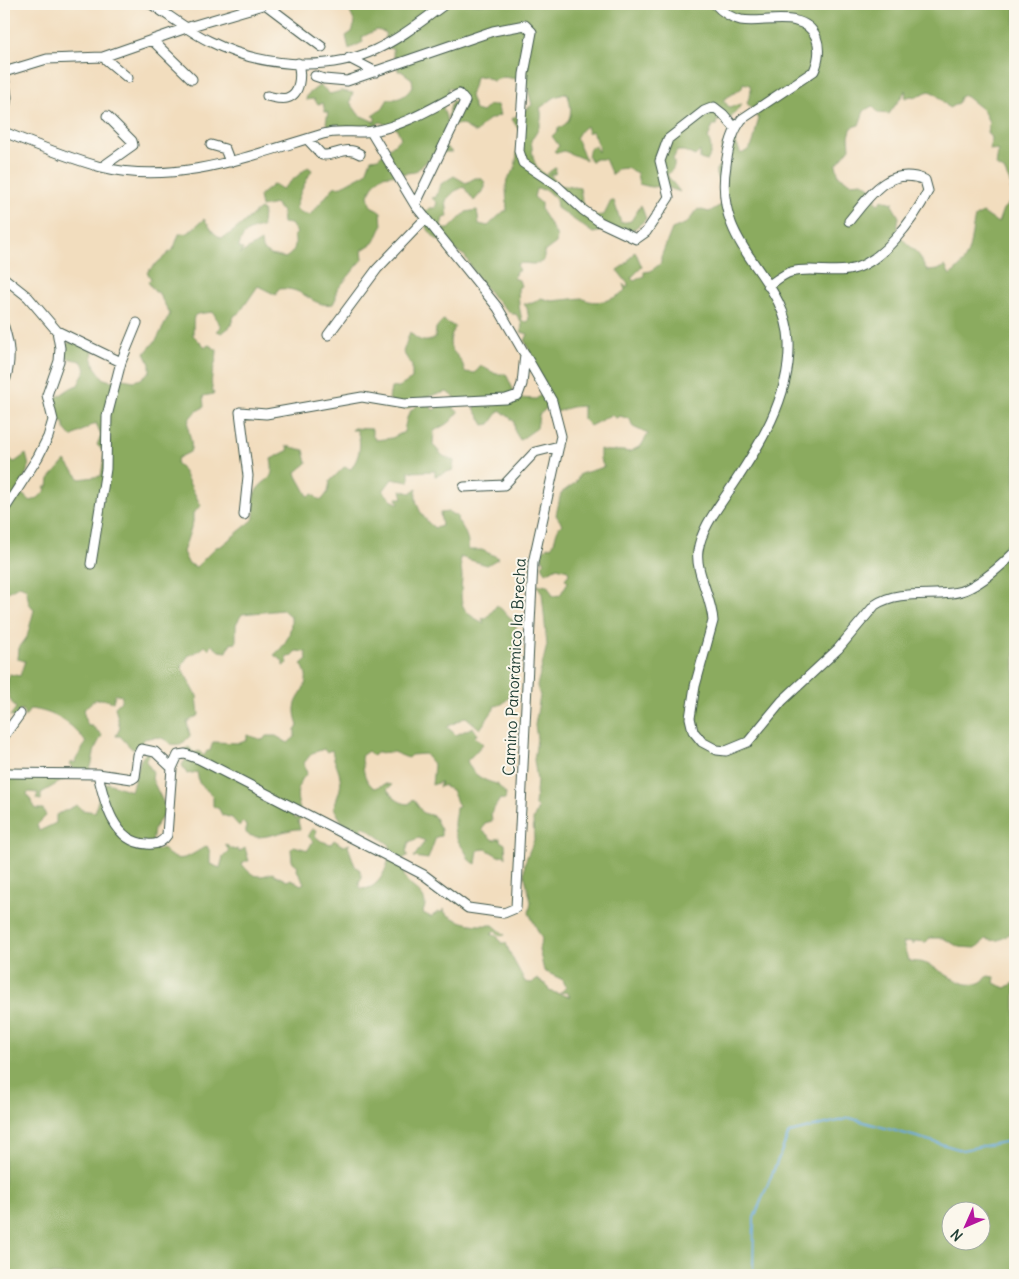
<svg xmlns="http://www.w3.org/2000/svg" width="1019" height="1279" font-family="Delius,sans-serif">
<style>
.forest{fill:#8bab5f;stroke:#55744a;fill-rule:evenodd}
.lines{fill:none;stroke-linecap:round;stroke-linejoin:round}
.stream{stroke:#6aaadd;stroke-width:2}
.minor-casing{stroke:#3f5549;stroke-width:11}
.minor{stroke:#fff;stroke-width:9}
.labels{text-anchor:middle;stroke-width:4;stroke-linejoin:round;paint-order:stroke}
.street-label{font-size:16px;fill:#1f3d34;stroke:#fbf7ec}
</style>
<rect width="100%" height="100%" fill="#fbf7ec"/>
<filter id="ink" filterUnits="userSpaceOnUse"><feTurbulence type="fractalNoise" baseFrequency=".02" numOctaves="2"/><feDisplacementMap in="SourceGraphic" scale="10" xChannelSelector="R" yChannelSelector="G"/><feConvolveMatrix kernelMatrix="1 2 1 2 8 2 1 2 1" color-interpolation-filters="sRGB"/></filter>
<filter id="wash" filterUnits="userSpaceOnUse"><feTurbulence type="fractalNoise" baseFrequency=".0096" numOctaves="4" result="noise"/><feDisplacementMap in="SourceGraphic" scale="20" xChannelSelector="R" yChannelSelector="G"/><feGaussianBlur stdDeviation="1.12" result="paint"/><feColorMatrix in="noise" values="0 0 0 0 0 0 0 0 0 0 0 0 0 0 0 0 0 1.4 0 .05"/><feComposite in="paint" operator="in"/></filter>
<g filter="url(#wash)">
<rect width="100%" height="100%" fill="#f2ddbe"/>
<path class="forest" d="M 354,4 L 1015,4 L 1015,194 L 1010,189 L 1012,187 L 1004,170 L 996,166 L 998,151 L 990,149 L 991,138 L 987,132 L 989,122 L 983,110 L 964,95 L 960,97 L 958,103 L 949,108 L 936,94 L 929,91 L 915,97 L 911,96 L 905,98 L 906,90 L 889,114 L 879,113 L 872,106 L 864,111 L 859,125 L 852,127 L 849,136 L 850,148 L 836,165 L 839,176 L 851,183 L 862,182 L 869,186 L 877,199 L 874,200 L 878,204 L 882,200 L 894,203 L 892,205 L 899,217 C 893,242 912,242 922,260 C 924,265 924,267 928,271 L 938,270 L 945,266 L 950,275 C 973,259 969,241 975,217 L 983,213 L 998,223 L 1003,209 L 1015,198 L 1015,927 C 1009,936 998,944 986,939 L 976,948 L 959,947 L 943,938 L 930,938 L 926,942 L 916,941 L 913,945 L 913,942 L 903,943 L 908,960 C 914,963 918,961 924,963 C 942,968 969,999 988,976 L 995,977 L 994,983 L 1006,988 L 1015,982 L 1015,1275 L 4,1275 L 4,850 C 7,844 4,784 4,772 L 67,778 L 41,793 L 41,800 L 36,799 L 38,793 L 29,792 L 27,794 L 36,809 L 43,809 L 46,816 L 37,825 L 39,831 L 56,823 L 56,815 L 77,805 L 82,810 L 95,812 L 102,785 L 108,783 L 131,791 L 141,759 L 149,750 L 149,755 L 145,760 L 153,772 L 152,779 L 166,808 L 166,812 L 154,828 L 152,845 L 157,850 L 162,848 C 180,868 189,855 207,846 L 210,852 L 210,864 L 220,868 L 223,857 L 229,851 L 225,844 L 234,850 L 237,849 L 239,852 L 245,848 L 249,861 L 245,861 L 242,864 C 251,876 258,879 272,873 L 287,881 L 291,879 L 301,885 L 304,883 L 297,870 L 298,866 L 292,861 L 291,849 L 294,846 L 308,850 L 313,841 L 308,836 L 313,829 L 317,830 L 315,836 L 321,841 L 331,844 L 334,840 L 343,846 L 350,844 L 348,846 L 355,866 L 360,870 L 362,877 L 359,882 L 360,888 C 379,894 392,860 390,845 L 365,827 L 362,826 L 362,831 L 342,822 L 334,808 C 336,798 343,788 340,777 C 338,767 334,762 332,750 L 326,752 L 324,749 L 312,753 L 304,763 L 307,774 C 297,782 295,797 300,809 L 294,815 L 295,819 L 304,815 L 298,821 L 300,829 C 286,828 259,844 246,833 L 246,826 L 243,822 L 239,826 L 232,818 L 222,815 L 219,809 L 213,806 L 213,796 L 199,783 L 197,772 L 187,774 L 182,765 L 186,759 L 185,749 L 189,747 L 194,753 L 199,751 L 204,756 L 207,751 L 210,751 L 213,742 L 240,743 L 247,740 L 247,735 L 263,740 L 266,736 L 276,736 L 288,743 L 295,737 L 295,729 L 298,727 C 297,721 295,716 295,711 C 294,694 316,684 301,664 L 307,659 L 306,652 L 296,651 L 290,657 L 286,657 L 288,663 L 283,666 L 283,661 L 274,655 C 286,645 292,633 291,617 L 283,610 L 242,614 L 236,624 L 236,643 L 230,644 L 227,652 L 219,651 L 212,645 L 208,649 L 205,646 L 200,650 L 188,656 L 181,667 L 197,696 L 199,715 L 187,722 L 190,736 L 181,745 L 170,744 C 162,735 155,737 144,739 L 140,748 L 132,749 L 120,736 L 116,736 L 120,728 L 115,707 L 121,701 L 122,696 L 115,694 L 113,702 C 97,696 93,699 83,711 L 88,726 L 92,726 L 102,735 C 100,740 96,745 95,750 C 91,761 94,771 81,777 L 70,764 L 72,762 L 77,763 L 75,761 L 86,743 C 74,724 53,711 30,709 L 25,717 L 22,709 L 18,713 L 16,718 L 10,716 L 16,708 C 7,699 6,686 9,674 L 20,676 L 25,661 L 18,659 L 19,648 L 27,637 L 34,610 L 29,603 L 26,588 L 20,585 L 4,594 L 4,458 L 15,462 L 26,454 L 29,466 L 19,492 L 31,501 L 38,498 L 46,490 L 44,487 L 48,487 L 49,479 L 65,461 L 80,479 L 101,476 L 105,452 L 97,445 L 101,435 L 96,423 L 71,437 L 64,428 L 64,423 L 55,420 L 49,401 C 61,397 67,388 78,385 L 86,369 L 81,361 L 62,357 L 60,349 L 64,345 L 79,339 L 93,352 L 92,356 L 95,367 L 104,379 L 111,381 L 123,379 L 134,381 L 141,379 L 150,371 L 150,364 L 145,353 L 157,339 L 170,314 L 158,292 L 155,292 L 148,282 L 151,279 L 147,272 L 174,248 L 179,234 L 188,233 L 204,219 L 214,233 L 221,238 C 233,235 248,217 260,209 L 263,211 L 262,227 C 249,230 241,233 239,248 L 243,249 L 240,254 L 261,241 L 262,249 L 271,255 L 285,258 C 294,253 297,246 294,236 L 297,233 L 291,224 L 283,223 L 282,212 L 276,204 L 261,207 L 259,196 L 274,184 L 282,189 L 308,167 L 312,170 C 306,181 297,197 296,208 L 300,213 L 310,215 L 334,187 L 342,186 L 366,173 L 371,159 L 378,158 L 401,138 L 397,129 L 380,122 L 370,128 L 353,131 L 349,126 L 336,131 L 326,123 L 328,112 L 325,112 L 323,103 L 318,104 L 314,99 L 306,100 L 307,95 L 320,85 L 330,94 L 341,91 L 353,93 L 350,102 L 359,115 L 375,122 L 375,117 L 372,116 L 382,109 L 388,99 C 400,100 406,96 413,86 L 412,79 L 401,71 L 398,71 C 398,62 392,58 393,49 L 386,48 L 385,32 L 376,30 L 362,37 L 363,42 L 349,49 L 346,36 L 352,32 L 355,23 L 349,10 ZM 483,76 L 493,81 L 504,77 L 522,80 L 528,89 L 532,105 L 512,119 L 520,132 L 515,169 L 507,179 L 506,186 L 507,211 L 504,211 L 488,226 L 479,224 L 477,210 L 466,212 L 449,229 L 444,229 L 441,226 L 443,218 L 448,217 L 446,200 L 455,191 L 464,187 L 474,201 L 485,188 L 485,182 L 481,178 L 475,178 L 466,183 L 454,176 L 441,184 L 436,197 L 432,198 L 437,203 L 435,208 L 429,208 L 423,214 L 418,213 L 420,220 L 435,238 L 465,256 L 476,276 L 494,298 L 512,314 L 516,314 L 522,324 L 521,332 L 528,334 L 525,341 L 547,390 L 536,399 L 517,398 L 506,374 L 496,374 L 481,366 L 475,373 L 465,372 C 461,349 441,355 455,327 L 443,320 L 436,328 L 435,338 C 425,344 418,341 410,332 L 403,352 L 412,366 L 412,379 L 399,387 L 391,388 L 389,399 L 400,408 L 407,409 L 425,397 L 447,392 L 456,399 L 479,403 L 474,408 L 484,425 L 490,424 L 500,410 L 514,421 L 515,432 L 520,440 L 537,428 L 539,415 L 549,406 L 557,412 L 571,407 L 583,406 L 583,419 L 590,426 L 611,415 L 616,418 L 620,416 L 630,419 L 633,427 L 648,434 L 641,446 L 629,452 C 619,449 608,453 600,449 L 600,459 L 604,467 L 580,474 L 575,483 L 561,493 L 556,515 L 562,524 C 554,531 557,541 551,547 L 548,546 L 542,552 L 542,558 L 545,562 L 542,565 L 546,573 L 557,567 L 568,570 L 569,574 L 565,579 L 568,582 L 560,595 L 553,596 L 548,586 L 537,585 L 542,593 L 547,645 L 537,686 L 540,696 L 535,725 L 537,739 L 534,760 L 537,780 L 535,806 L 538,808 L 533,820 L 534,840 L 525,862 L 524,873 L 531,902 L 529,913 L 542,939 L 539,949 L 544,971 L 563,980 L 566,987 L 560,993 L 567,992 L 570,997 L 549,991 L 547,985 L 536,979 L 532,983 L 525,982 C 519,969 510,956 506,943 L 501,943 L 497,936 L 491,934 L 495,930 L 500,936 L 505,935 L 493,925 C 476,926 460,924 445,913 L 444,909 L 442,912 L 438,912 L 431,917 L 423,913 C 423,910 425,908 425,905 C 426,889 398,885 405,868 L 400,861 L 408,855 L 406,852 L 409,842 L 419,838 L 425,841 L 414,857 L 428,859 L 436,837 L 441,836 L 441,830 L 434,816 L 423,813 L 413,799 L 409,804 C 398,803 394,798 387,789 L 392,785 L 386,784 L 374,788 C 361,777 365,769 361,756 L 368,751 L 373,756 L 376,753 L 393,752 L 408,758 L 411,755 L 425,754 L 434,765 L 432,785 L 441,782 L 439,787 L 445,785 L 445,787 L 452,790 L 459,807 L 456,808 C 455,818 452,826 456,836 C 459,845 466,850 469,860 L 476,864 L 478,850 L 486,849 L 498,856 L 503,855 L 506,858 L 505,844 L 500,841 L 500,838 L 493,840 L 482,830 L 485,823 L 492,821 L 491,813 L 500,799 L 505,800 L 506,794 L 497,784 C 484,781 472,775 467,761 L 483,744 L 474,736 L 477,735 L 473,727 L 456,735 L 447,727 L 466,717 L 480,729 L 494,709 L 494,706 C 510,706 516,684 516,671 L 518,669 L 515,661 L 516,623 L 497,605 L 486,619 L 482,618 L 484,623 C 459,611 460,604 462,577 C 462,570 460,564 460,557 L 487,565 L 499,558 L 482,550 L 468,550 C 470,540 463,526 457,520 L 458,517 L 448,512 L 440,513 L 442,526 L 435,528 C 424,521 412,502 417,489 L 410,493 L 401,490 L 403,498 L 397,498 L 399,504 L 393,501 L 383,491 L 392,479 L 409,482 L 409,470 L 411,472 L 435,471 L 435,476 L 453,470 L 454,461 L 443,456 L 433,445 L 434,431 L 450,422 L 459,412 L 454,409 L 454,404 L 441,404 L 434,410 L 431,408 L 431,402 C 410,405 407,413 404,432 L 392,438 L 376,440 L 372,435 L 372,429 L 353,428 L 352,430 L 357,430 C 362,444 360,456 351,469 L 344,467 L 330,481 L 328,492 L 322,500 L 318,499 L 313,494 L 308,496 L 297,476 L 296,472 L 307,463 L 304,450 L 286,446 L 289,450 L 271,459 C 276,484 264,476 255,493 C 250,502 257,511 253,520 L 221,546 L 216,547 L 196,567 L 188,563 L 183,552 L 193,522 L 193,513 L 201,506 L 181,467 L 176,463 L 178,458 L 190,452 C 197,437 174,421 204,407 L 203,396 L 214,394 C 207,378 217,365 217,350 L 209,345 L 205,347 L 193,335 C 194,311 190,315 213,312 L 221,327 L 217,331 L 222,333 L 231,326 L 234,316 L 240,312 L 258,286 L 276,295 L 278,289 C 306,286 310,308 333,304 L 336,298 L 336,291 L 363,259 L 362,250 L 373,243 L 378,235 L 382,226 L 381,213 L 370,205 L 368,195 L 374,184 L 382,176 L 415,172 L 437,152 L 452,152 L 448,148 L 441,146 L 448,124 L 443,108 L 445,104 L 444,97 L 448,97 L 448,88 L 456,90 L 457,104 L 452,100 L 448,117 L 456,125 L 461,124 L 476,133 L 486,121 L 500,115 L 497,105 L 489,105 L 482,112 L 475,110 L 470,96 L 476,77 ZM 743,83 L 750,85 L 751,92 L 747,103 L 759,119 C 752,137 758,146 741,154 L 735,141 L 727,141 L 722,146 L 722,161 L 716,170 L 716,175 L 723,187 L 721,205 L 709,212 L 698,209 L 687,223 L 672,229 L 661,257 L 661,263 L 651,271 L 644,272 L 644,276 L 634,281 L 631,278 L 642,267 L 635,251 L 626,264 L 617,270 L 628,284 L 627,288 L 623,284 L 625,290 C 616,300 594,306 582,298 L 552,301 L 541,298 L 533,303 L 524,304 L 527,308 L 529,320 L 527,322 L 522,321 L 519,306 L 518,288 L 521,286 L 519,280 L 514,278 L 516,271 L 519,271 L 517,264 C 527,261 534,268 544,260 L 544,252 L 556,243 L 557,236 L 541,210 L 541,203 L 534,197 L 536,189 L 546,190 L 556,199 L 557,208 L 593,233 C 621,226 618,245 646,219 L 641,205 L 631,221 L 621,223 L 614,201 L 611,201 L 604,215 L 589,216 L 582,200 L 580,188 L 558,185 L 550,174 L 555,174 L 556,167 L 545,175 C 531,163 534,158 531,140 C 538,133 544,118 540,108 L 555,97 L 567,93 C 572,106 574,123 558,128 L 558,131 L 552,136 L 559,146 L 554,151 L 557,153 L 564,151 L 586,160 L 576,138 L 581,130 L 586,126 L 588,133 L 592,131 L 599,147 L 598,152 L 595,146 L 590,148 L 588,156 L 591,162 L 593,159 L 605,159 L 612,175 L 617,169 L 627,168 L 637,173 L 639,184 L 651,187 L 663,186 L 680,192 L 667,175 C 673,170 676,166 673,159 L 677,151 L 684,151 L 695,156 L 700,151 L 700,159 L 707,161 C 712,153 712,146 708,138 L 713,125 L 717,125 L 716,121 L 729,120 L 742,104 L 729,107 L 723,100 L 742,88 ZM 952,1212 L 982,1212 L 982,1242 L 952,1242 Z"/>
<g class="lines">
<path class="stream" d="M 753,1275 L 754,1218 L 789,1133 L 850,1118 L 962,1150 L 1015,1140"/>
</g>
</g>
<g filter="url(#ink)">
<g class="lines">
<defs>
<path id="minor" d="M 151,4 C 170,16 189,31 209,41 C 258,66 324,73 375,50 C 401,38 423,20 445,4
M 265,4 L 322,47
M 715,4 C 721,11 731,18 741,20 C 764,24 804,9 816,37 C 820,47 819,60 814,71 L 742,119 C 732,132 728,148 726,165 C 712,249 786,274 789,342 C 791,397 759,447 729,491 C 717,509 701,529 698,551 C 695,572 712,598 713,621 L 695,686 L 690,718 L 693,731 L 702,742 L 717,750 L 726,751 L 748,742 L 782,701 L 838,649 L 875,605 C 903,586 944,601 969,588 C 985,580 1002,565 1015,552
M 153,41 L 192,79
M 103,57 L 128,78
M 349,58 L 376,72
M 4,72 L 47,59 L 103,57 L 195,25 L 266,4
M 4,76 L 7,97 L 4,114
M 315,76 L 324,79 L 347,81 L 493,31 L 525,25 L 532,32 L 524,74 L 519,151 L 523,163 L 556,185 L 583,210 L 600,222 L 636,239 L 646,232 L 669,197 L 660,161 L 668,139 L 704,111 L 714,107 L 723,114 L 735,128
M 267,96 C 273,97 281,100 287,98 C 301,94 301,74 298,63
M 4,132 C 36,145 68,158 101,167 C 176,186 252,155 323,134 C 339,129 357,134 373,131 C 405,125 430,109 459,94 L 465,101 L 415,205
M 307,139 L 322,155 C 337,156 346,145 360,154
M 211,145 L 225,149 L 230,162
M 102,167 L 133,145 L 132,141 L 107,116
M 4,278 L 28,297 L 57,331 L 60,348 L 59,361 L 47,395 L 53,420 L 48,437 L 38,457 L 4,510
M 768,286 C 774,282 783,274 791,272 C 808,267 830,273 848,270 C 881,265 914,219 928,191 L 925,180 C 888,165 870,196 849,221
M 4,327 C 10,346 11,358 6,378
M 57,331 L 121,362
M 328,335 L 377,269 L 426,218
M 464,487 L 504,485 L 535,452 L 559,446
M 244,515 L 248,476 L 240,412 L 266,414 L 362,397 L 404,404 L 506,399 L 518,395 L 522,384 L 525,354
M 91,564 L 106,469 L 107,416 L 121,362 L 137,323
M 4,736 L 20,714
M 4,773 L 98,774 L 132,779 L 135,777 L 138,755 L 141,749 L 155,752 L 172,768
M 98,774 C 104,800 113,843 147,844 C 156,845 162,843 167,835 L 172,768 L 178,755 L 185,754 L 199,759 L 424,875 L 468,908 L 504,913 L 516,908 L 533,563 L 561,436 L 552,401 L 498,308 L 415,205 L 371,132"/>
</defs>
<use href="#minor" class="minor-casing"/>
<use href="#minor" class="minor"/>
</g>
</g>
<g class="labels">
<g class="street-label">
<text transform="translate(514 667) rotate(-87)" y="6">Camino Panorámico la Brecha</text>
</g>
</g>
<rect width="1019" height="1279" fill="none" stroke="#fbf7ec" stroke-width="20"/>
<g transform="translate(966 1226) rotate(225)"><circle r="24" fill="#fbf7ec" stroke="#a3ada2"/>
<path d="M0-4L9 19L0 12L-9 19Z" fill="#b5179e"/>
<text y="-8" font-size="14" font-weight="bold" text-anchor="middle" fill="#1f3d34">N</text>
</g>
</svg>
